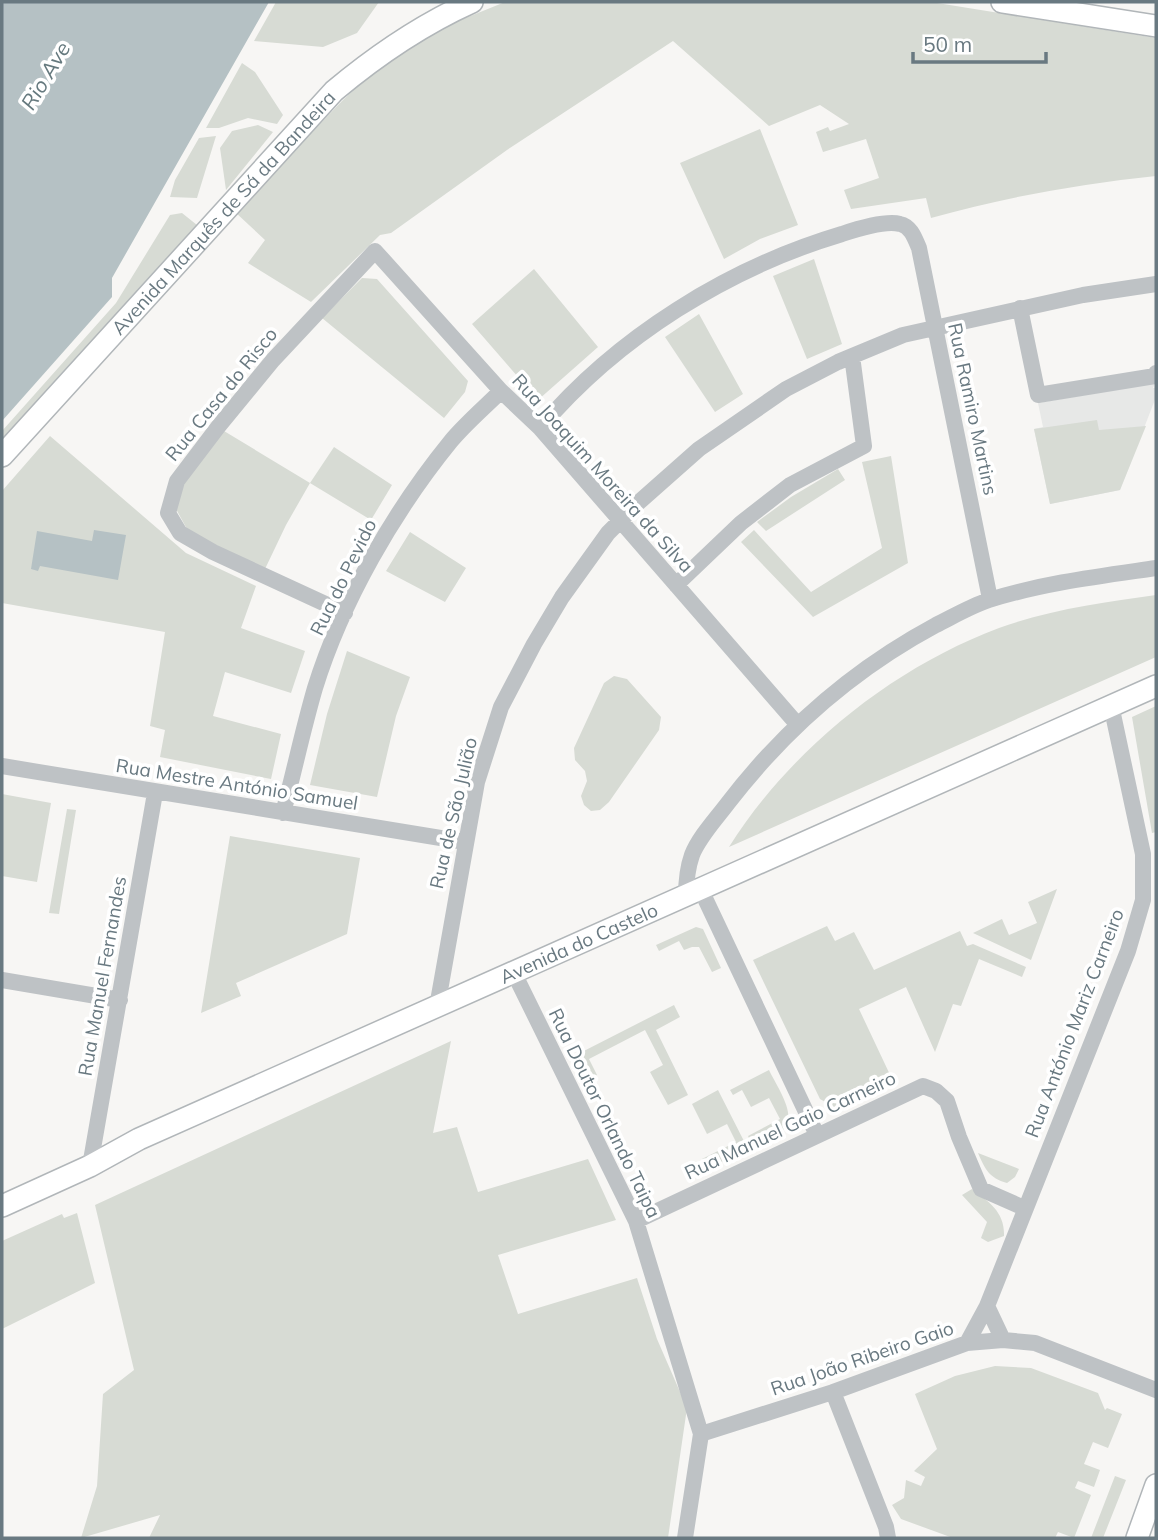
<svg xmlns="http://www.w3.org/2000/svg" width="1158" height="1540" font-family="Mulish,sans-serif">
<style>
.built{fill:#e7e8e7}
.green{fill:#d7dbd4}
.water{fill:#b5c1c4}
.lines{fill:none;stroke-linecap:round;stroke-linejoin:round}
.secondary-casing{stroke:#b1b6b9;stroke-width:24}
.street{stroke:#bec2c5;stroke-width:16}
.secondary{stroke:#fff;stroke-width:21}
.labels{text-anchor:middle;stroke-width:7;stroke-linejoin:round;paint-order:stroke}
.street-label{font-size:19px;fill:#697981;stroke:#fff}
.water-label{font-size:21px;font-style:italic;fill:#65797e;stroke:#fff}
</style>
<rect width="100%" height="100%" fill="#f7f6f4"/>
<path class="built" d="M 1155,383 L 1153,388 L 1156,388 L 1156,397 L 1120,490 L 1050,504 L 1034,429 L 1043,427 L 1038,403 Z"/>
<path class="green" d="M 276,2 L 379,2 L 357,33 L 323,47 L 254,41 Z
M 505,2 L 931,2 L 1156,38 L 1156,176 C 1080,184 1005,197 931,218 L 926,198 L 851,209 L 844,190 L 879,178 L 866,139 L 823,152 L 816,132 L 828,127 L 830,131 L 849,124 L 820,105 L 769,126 L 673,41 L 507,150 L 391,233 L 380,235 L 311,302 L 248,263 L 265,240 L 235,212 L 342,101 L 379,66 L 436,30 Z
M 242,63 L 255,72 L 283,115 L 277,124 L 248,118 L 219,128 L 206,128 Z
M 258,125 L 273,132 L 226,190 L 220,148 L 232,131 Z
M 760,129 L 798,225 L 760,239 L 724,259 L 680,163 Z
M 216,136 L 197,198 L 170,197 L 175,180 L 199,138 Z
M 182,213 L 197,225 L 2,441 L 2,431 L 116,303 L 170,215 Z
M 814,259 L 842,344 L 807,359 L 773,276 Z
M 534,269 L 598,347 L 538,400 L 472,324 Z
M 362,278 L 377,279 L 468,381 L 465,392 L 444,418 L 322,318 Z
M 699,314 L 743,394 L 715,412 L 665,337 Z
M 1097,420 L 1099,430 L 1146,426 L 1120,490 L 1050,504 L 1034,429 Z
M 224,431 L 310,483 L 334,447 L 392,485 L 371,520 L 310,483 L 286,525 L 265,569 L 219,548 L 187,529 L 176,509 L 182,485 Z
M 50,436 L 186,553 L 256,586 L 241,628 L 305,651 L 291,693 L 225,672 L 213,716 L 281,734 L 271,779 L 160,757 L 165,730 L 150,726 L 165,632 L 2,603 L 2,491 Z
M 891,456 L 908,563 L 813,617 L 741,542 L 754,530 L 811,592 L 882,548 L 862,462 Z
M 838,469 L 845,480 L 766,531 L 757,522 L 791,497 Z
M 410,532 L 466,568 L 445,602 L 386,571 Z
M 1156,595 L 1156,657 L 729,847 C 790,750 892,668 999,628 C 1049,610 1104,602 1156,595 Z
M 347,651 L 410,677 L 396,716 L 377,797 L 310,785 L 327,714 Z
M 614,676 L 627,679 L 661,717 L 659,730 L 609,802 L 600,810 L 591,811 L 584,805 L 581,796 L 587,781 L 585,771 L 575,760 L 574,748 L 604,683 Z
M 1156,706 L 1156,832 L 1152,833 L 1132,717 Z
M 2,794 L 51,803 L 37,882 L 2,876 Z
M 67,809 L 76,810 L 59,914 L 49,913 Z
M 230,836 L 360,858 L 347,934 L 236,983 L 241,996 L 201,1013 Z
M 1057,889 L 1031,960 L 973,933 L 1002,919 L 1009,935 L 1037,923 L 1028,902 Z
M 827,926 L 835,941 L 854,932 L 874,970 L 960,931 L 967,946 L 973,944 L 1026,967 L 1022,977 L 979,959 L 961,1006 L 953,1004 L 935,1052 L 906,987 L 859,1009 L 892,1079 L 834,1107 L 820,1099 L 753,960 Z
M 696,927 L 703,929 L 721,968 L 712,972 L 699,947 L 692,947 L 684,950 L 679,941 L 659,951 L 656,945 Z
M 674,1005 L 680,1017 L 656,1030 L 688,1095 L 668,1105 L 650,1072 L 663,1065 L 645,1030 L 589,1059 L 597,1075 L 588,1079 L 576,1055 Z
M 451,1041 L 433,1133 L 457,1127 L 478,1192 L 588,1159 L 616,1220 L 498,1255 L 518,1314 L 637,1278 L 657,1339 L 687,1408 L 668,1538 L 149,1538 L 160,1515 L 81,1538 L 97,1486 L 103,1394 L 134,1370 L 95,1205 Z
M 769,1070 C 776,1085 799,1117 783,1130 C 775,1137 763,1141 753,1146 L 748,1136 L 780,1119 L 769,1098 L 751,1107 L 742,1090 L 733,1095 L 730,1090 Z
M 718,1090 L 748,1149 L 707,1169 L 702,1159 L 736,1142 L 727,1124 L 707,1134 L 692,1104 Z
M 978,1153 L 1019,1169 L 1015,1177 L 1007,1183 C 989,1178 985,1169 978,1153 Z
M 972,1189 C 989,1202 1005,1212 1004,1236 L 988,1242 L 981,1238 L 987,1222 L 962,1195 Z
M 77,1213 L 95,1283 L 2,1329 L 2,1241 L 62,1214 L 64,1218 Z
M 995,1366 L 1031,1368 L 1098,1393 L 1105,1410 L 1107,1408 L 1122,1414 L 1108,1448 L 1093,1442 L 1084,1464 L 1100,1470 L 1094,1487 L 1078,1481 L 1075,1488 L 1091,1495 L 1074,1538 L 1058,1532 L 1055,1538 L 953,1538 L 901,1519 L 892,1505 L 904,1498 L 906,1480 L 921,1486 L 925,1477 L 914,1471 L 937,1449 L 915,1394 L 955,1376 Z
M 1115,1476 L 1126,1480 L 1103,1538 L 1091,1538 Z"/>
<path class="water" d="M 2,2 L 269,2 L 112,278 L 112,297 L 2,421 Z
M 94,530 L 126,535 L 118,580 L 40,566 L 38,571 L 31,569 L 37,531 L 92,541 Z"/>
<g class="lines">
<defs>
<g id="secondary">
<path d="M 1002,2 L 1156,26"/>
<path id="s1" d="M 2,456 L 334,91 C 377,55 421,25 472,2"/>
<path id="s2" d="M 2,1206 L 90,1166 L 139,1139 L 1156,686"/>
<path d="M 1137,1538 L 1156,1485"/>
</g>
</defs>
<use href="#secondary" class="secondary-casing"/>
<path class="street" d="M 1020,308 L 1038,395 L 1155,376 L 1156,373
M 540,428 C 617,337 728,268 842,234 C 857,229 885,220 900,224 C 911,226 915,239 919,248 L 990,599
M 676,585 L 741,523 L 790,485 L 864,446 L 852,356
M 345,613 L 213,552 L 180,533 L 168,513 L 177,481 L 218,427 L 273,360 L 375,251 L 501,391 L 540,428 L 797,724
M 2,766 L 465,842
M 283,813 C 294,772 303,729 315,688 C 342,601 394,511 451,441 C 466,423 485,407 501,391
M 701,890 L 817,1135
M 686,897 C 686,882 687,869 692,855 C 699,837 716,819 728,803 C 785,729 854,669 936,625 C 954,616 971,606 989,600 C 1043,583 1101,576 1156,568
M 514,973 L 636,1221 L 701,1434 L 685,1538
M 2,980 L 120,1000
M 437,1007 L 477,782 L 501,707 L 534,644 L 562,597 L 608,533 L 638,503 L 699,449 L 786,389 L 838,362 L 903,335 L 1083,295 L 1156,284
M 90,1166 L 155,793
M 636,1221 L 923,1086 L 936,1091 L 947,1101 L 959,1137 L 981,1189 L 1024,1208
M 987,1306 L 1003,1340
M 967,1343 L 987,1306 L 1128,951 L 1143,900 L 1143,854 L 1111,705
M 833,1392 L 886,1527 L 888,1538
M 701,1434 L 833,1392 L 967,1343 L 1003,1340 L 1035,1343 L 1156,1390"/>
<use href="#secondary" class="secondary"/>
</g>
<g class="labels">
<g class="street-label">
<text dy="7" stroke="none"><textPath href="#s1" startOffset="329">Avenida Marquês de Sá da Bandeira</textPath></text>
<text transform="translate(221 394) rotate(-51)" y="7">Rua Casa do Risco</text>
<text transform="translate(973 409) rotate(78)" y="7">Rua Ramiro Martins</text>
<text transform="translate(603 473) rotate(48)" y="7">Rua Joaquim Moreira da Silva</text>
<text transform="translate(343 577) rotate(-64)" y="7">Rua do Pevido</text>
<text transform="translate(237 784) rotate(9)" y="7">Rua Mestre António Samuel</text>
<text transform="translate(453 813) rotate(-77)" y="7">Rua de São Julião</text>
<text dy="7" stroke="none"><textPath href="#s2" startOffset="634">Avenida do Castelo</textPath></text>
<text transform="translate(102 976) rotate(-80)" y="7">Rua Manuel Fernandes</text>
<text transform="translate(1074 1023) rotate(-69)" y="7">Rua António Mariz Carneiro</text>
<text transform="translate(605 1113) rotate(64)" y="7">Rua Doutor Orlando Taipa</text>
<text transform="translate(790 1125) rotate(-25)" y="7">Rua Manuel Gaio Carneiro</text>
<text transform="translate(862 1358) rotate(-19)" y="7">Rua João Ribeiro Gaio</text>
</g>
<g class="water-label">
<text transform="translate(46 76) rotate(-59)" y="7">Rio Ave</text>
</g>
</g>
<rect width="1158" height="1540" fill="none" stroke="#697981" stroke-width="7"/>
<path d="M913 52v10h133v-10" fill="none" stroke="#697981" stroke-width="3.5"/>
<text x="923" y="52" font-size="21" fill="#697981" stroke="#ffffff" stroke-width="5" paint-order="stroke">50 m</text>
</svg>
